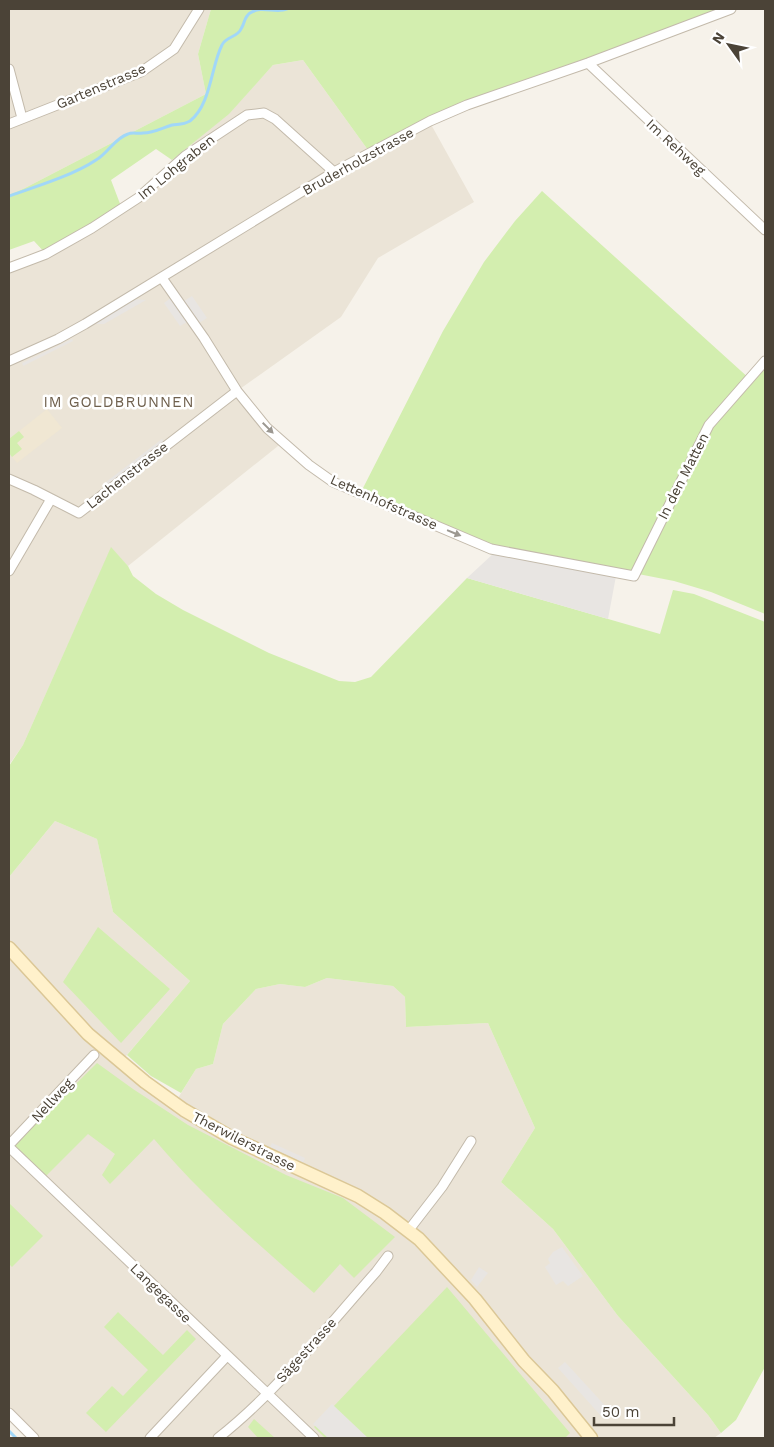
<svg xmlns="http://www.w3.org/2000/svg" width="774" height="1447" font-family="'Work Sans',sans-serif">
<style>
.residential{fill:#ebe4d7}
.education{fill:#f0e7d3}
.green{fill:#d3eeaf}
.parking{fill:#e8e5e2}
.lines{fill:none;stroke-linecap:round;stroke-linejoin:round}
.stream{stroke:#a1d7f8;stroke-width:3}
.street-casing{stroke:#c3baab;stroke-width:11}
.secondary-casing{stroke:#dbc796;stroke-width:15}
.street{stroke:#fff;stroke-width:9}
.secondary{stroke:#fff1cb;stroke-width:12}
.oneway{fill:#9c9891}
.labels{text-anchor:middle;stroke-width:5;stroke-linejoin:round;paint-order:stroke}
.street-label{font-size:14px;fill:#4b4337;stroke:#fff}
.neighbourhood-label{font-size:15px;letter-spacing:1px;fill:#6f604d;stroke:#fff}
</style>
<rect width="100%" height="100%" fill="#f6f2ea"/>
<path class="residential" d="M 9,9 L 211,9 L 198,54 L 206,94 L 25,188 L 9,195 Z
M 303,60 L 368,150 L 428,119 L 474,202 L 378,258 L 341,317 L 237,391 L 283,442 L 128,566 L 111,548 L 23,745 L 9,765 L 9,268 L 46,254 L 138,198 L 172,160 L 229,113 L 273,65 Z
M 55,821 L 97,839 L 113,912 L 190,981 L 120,1063 L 175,1103 L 196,1069 L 213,1064 L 223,1024 L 256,989 L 280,984 L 305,987 L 327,978 L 393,986 L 405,997 L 406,1027 L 488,1023 L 535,1128 L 501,1182 L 553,1229 L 618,1316 L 708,1415 L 721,1433 L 714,1438 L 34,1438 L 9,1413 L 9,877 Z"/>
<path class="education" d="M 47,409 L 62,428 L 17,463 L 9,453 L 9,439 Z"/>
<path class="green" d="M 211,9 L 722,9 L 608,51 L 478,96 L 428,119 L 368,150 L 303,60 L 273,65 L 229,114 L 172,160 L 156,149 L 111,180 L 122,209 L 46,254 L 34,241 L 9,250 L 9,195 L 25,188 L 206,94 L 198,54 Z
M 542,191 L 751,380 L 765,365 L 765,614 L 711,592 L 674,581 L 495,546 L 362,490 L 443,331 L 484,262 L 515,221 Z
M 19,431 L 24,437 L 17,443 L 22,449 L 12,457 L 9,453 L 9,439 Z
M 111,547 L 128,566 L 133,576 L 156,594 L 183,610 L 269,653 L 339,681 L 355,682 L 371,677 L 467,578 L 660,634 L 673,590 L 694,594 L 765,622 L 765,1367 L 736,1420 L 721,1433 L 708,1415 L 618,1316 L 553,1229 L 501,1182 L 535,1128 L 488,1023 L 406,1027 L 405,997 L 393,986 L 327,978 L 305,987 L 280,984 L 256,989 L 223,1024 L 213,1064 L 196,1069 L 181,1093 L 151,1076 L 127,1055 L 190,981 L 113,912 L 97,839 L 55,821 L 9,877 L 9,766 L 23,745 Z
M 98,927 L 170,989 L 121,1043 L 63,982 Z
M 97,1063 L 133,1089 L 188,1125 L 286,1175 L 343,1198 L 395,1237 L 354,1278 L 340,1264 L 314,1293 C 258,1244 202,1196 154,1139 L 110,1184 L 102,1175 L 115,1154 L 88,1134 L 46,1176 L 14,1145 Z
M 9,1203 L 43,1236 L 12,1267 L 9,1264 Z
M 447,1287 L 570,1433 L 565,1438 L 325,1438 L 314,1427 Z
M 118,1312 L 163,1355 L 187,1330 L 196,1339 L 106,1432 L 86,1413 L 112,1386 L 123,1396 L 148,1370 L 104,1327 Z
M 254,1419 L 275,1438 L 258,1438 L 248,1427 Z"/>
<path class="parking" d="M 192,296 L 207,318 L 199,323 L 184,301 Z
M 171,298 L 187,322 L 180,326 L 164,303 Z
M 134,299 L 146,300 L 104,324 L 93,324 Z
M 72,339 L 73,341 L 23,366 L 22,363 Z
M 162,439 L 164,442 L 108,485 L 106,482 Z
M 494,553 L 616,576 L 608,619 L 467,578 Z
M 272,1143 L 305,1158 L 303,1163 L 270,1147 Z
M 562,1247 L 583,1276 L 568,1286 L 563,1281 L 556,1285 L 545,1267 L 550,1263 L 548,1259 L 553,1252 Z
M 479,1267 L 488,1273 L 477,1287 L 471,1280 Z
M 565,1362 L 610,1411 L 602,1417 L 558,1368 Z
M 332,1404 L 368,1438 L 328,1438 L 313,1424 Z"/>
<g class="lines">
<path class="stream" d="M 9,196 C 35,187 74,175 96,160 C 108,153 115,138 128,134 C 132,132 138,134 143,133 C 154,133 162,128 172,125 C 178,124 183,125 190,121 C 211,105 211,66 222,45 C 226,36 237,38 241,29 C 245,23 244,17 250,13 C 262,5 276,14 287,9
M 9,1431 L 16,1438"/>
<defs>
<path id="street" d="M 588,63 L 765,230
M 9,69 L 22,118
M 9,124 L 141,72 L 174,49 L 199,9
M 9,268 L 46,254 L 92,228 L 138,198 L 185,156 L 247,115 L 264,113 L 275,119 L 334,172
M 162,278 L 204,338 L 237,391 L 267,428 L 309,465 L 333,482 L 491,549 L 634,576 L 709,425 L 765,361
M 9,361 L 58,339 L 85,324 L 334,172 L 430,121 L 467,105 L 588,63 L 731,9
M 9,479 L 34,490 L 79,513 L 237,391
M 9,571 L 51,499
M 9,1145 L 94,1055
M 9,1147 L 314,1438
M 408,1231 L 442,1187 L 471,1141
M 9,1413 L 34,1438
M 150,1438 L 227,1356
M 218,1438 C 277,1392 326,1328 376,1272 L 388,1256"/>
<path id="secondary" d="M 9,948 L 88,1034 L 145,1082 L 184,1110 L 232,1138 L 358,1196 L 385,1213 L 419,1239 L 475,1299 L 524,1361 L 553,1391 L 591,1438"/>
</defs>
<use href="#street" class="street-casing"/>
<use href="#secondary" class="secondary-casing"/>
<use href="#street" class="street"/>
<use href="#secondary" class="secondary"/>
</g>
<defs><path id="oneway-solid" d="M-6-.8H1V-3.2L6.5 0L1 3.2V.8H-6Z" transform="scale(1.25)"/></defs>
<g class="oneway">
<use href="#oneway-solid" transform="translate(268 428) rotate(45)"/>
<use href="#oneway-solid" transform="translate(454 533) rotate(22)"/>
</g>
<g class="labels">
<g class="street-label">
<text transform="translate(101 86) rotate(-23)" y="5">Gartenstrasse</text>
<text transform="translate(676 147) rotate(43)" y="5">Im Rehweg</text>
<text transform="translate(358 161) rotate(-29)" y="5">Bruderholzstrasse</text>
<text transform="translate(176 167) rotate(-39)" y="5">Im Lohgraben</text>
<text transform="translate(127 475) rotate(-38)" y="5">Lachenstrasse</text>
<text transform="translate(683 476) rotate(-63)" y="5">In den Matten</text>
<text transform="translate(384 502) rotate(24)" y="5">Lettenhofstrasse</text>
<text transform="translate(52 1100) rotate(-47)" y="5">Nellweg</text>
<text transform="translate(244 1141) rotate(27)" y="5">Therwilerstrasse</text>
<text transform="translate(161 1293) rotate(44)" y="5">Langegasse</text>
<text transform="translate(306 1350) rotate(-48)" y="5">Sägestrasse</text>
</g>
<g class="neighbourhood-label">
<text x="119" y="407">IM GOLDBRUNNEN</text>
</g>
</g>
<rect width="774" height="1447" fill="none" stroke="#4b4337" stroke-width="20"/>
<g transform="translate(729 45) rotate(303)" stroke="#ffffff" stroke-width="4" paint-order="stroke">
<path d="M0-4L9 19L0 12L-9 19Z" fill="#4b4337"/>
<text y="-8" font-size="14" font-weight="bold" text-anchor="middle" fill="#4b4337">N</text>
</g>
<path d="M594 1417v8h80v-8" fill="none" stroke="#4b4337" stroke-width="2.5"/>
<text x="602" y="1417" font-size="15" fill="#4b4337" stroke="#ffffff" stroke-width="4" paint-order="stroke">50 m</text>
</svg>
